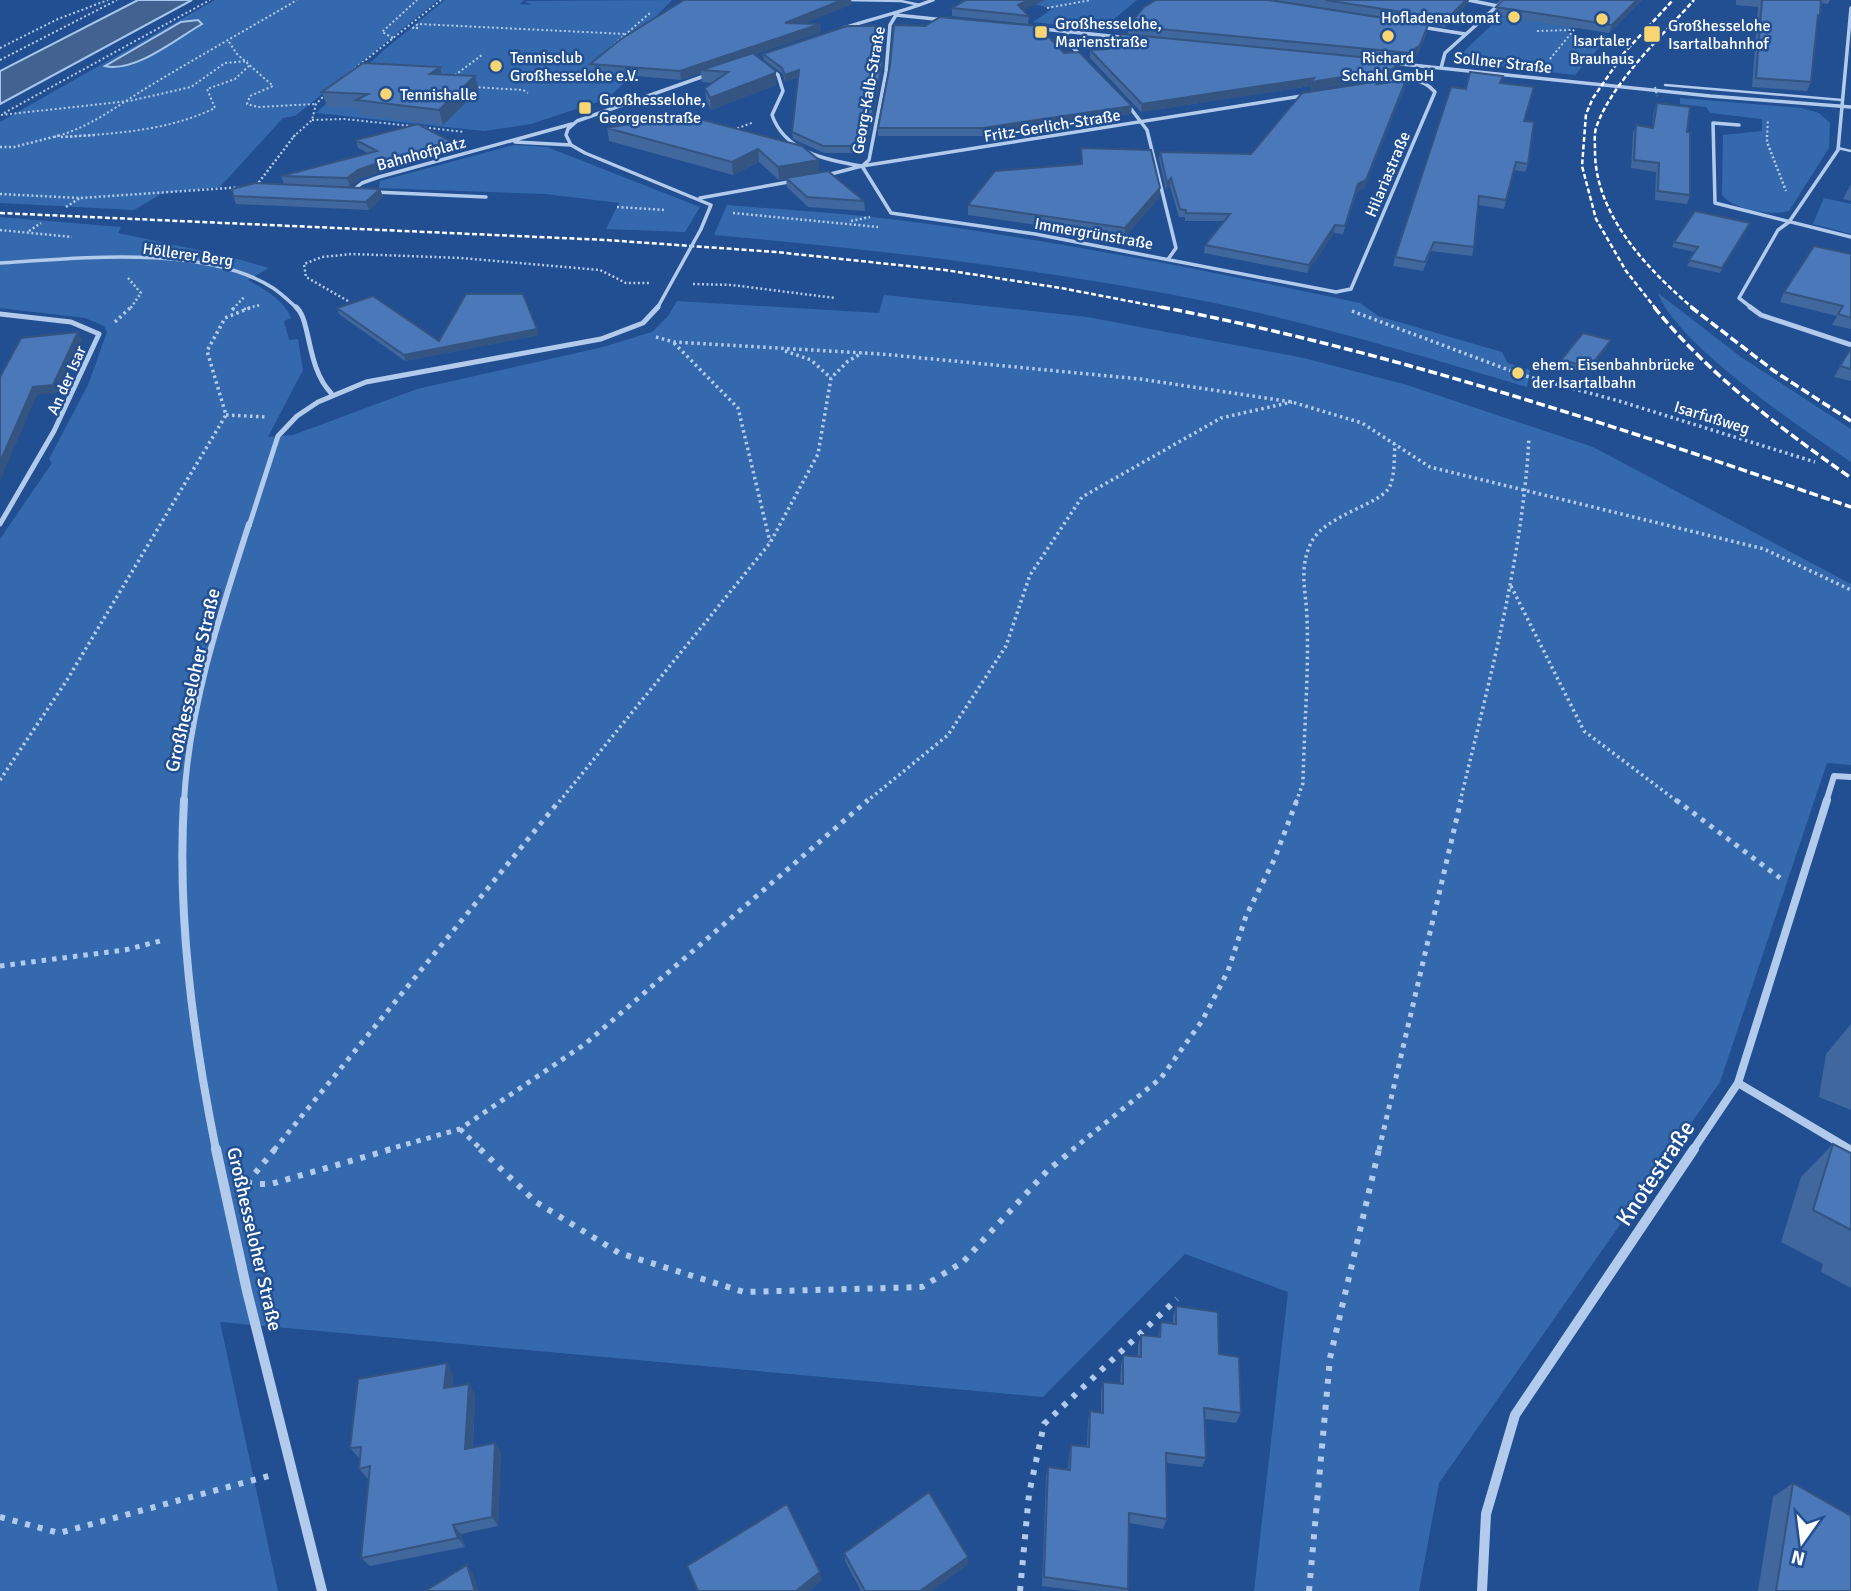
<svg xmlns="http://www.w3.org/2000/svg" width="1851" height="1591" font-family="Signika,sans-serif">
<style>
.green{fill:#3569ae;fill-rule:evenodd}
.water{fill:#426392;stroke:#a6c6ee;stroke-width:2}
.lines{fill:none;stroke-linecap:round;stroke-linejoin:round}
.path-far4{stroke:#b2cbed;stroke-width:2;stroke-dasharray:2 2.5;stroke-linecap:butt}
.path-far3{stroke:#b2cbed;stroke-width:2.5;stroke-dasharray:2 2.5;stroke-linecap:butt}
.path-far2{stroke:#b2cbed;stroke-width:3.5;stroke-dasharray:2.5 3.5;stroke-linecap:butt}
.path-far1{stroke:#b2cbed;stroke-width:5;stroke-dasharray:4.5 6;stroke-linecap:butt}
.path{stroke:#b2cbed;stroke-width:6;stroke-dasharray:5 8;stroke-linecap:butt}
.service{stroke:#b2cbed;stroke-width:2.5}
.minor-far4{stroke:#b2cbed;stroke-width:3.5}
.minor-far3{stroke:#b2cbed;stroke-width:5}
.minor-far2{stroke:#b2cbed;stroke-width:6}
.minor-far1{stroke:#b2cbed;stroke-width:8}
.minor{stroke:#b2cbed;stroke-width:10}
.rail-far1{stroke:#fff;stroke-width:2.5;stroke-dasharray:5 2.5;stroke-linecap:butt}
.rail{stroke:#fff;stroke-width:3.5;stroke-dasharray:9 3.5;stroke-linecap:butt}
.path-bridge{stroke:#b2cbed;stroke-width:2;stroke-dasharray:2 2.5;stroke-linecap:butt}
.minor-bridge{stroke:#b2cbed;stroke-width:3.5}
.wall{fill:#40679e}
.shaded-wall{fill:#345481}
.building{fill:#4a78b8;stroke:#345481;stroke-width:2}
.poi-dot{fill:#fad673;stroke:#214f91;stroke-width:2.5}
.labels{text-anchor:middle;stroke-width:5;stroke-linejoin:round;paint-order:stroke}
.far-poi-label{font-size:16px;fill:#fff;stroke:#214f91;text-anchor:start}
.far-street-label{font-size:16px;fill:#fff;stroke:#214f91}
.street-label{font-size:19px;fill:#fff;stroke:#214f91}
.near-street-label{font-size:23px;fill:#fff;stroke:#214f91}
</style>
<rect width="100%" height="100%" fill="#214f91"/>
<path class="green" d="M 215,0 L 438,0 L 295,116 L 283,118 L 220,187 L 163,193 L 134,210 L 0,203 L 0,122 ZM 181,22 L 196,27 L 116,68 L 106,66 Z
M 445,0 L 524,0 L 520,4 L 531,5 L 525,1 L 672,0 L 611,62 L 640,68 L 607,99 L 531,124 L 484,131 L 316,113 L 384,50 Z
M 1020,0 L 1137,0 L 1101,30 L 1033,22 L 1052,9 Z
M 1503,14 L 1574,24 L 1567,32 L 1601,45 L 1575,75 L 1458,61 L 1458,57 Z
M 1680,98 L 1802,108 L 1819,113 L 1830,123 L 1829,148 L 1789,211 C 1772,216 1734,210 1722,195 L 1723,135 L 1762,131 L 1762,119 L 1710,113 L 1706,107 L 1680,104 Z
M 514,145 L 547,147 L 700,207 L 685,232 L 606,229 L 619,203 L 546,194 L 379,188 L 380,181 Z
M 1824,198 L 1851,204 L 1851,234 L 1813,224 Z
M 727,205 C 786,210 847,213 906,221 C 1059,241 1209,271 1360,303 L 1378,316 L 1502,352 L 1508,363 L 1530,370 L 1527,387 C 1425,357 1323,326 1219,304 C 1052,270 884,250 714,235 Z
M 0,217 L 121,227 L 118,233 L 226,256 L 269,268 L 248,280 C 265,290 283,299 291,318 L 284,321 L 289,340 L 298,339 L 303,370 L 268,437 L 293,435 L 417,389 L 603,347 L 652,332 L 668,316 L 677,301 L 879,313 L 884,295 L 1087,317 L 1304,358 L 1407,385 L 1593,447 L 1851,584 L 1851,765 L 1827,763 L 1720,1082 L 1439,1483 L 1419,1591 L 1254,1591 L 1288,1292 L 1185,1254 L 1043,1397 L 220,1322 L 278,1591 L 0,1591 L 0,539 L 52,463 L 49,459 L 88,385 L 107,332 L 104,326 L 85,318 L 0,308 Z
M 1658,293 L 1741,357 L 1851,429 L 1851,462 C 1804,430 1675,343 1658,293 Z"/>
<path class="water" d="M 138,0 L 192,0 L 0,104 L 0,71 Z
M 198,20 L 202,24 C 176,39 135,73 105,66 L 181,22 Z"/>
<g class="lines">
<path class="path-far4" d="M 1047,8 L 1091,0
M 418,28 L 413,28 L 418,24 L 626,34
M 1537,31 L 1573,30
M 393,38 L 382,32 L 417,0
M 229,42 L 237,54 L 273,86 L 250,96 L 247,104 L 258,107 L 316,104
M 611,47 L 650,13
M 0,48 L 58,19 L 108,0
M 1550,59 L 1578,25
M 0,60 L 117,0
M 348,74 L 441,0
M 451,78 L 482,55
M 474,87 L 523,90 L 528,93
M 4,113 L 210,0
M 1,115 L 129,101 L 191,87 L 225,63 L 248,61
M 312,120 L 344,119 L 412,126
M 420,127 L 464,132
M 733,130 L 754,122
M 54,137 C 92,127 119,104 153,84 C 201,55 249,28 297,0
M 66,137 C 118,133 167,131 215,108 L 207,89 L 235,79 L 251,64
M 293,137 L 312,120 L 316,104 L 326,94
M 1767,137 L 1768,119"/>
<path class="path-far3" d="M 1767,135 L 1767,142 L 1786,191
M 61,137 L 95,135
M 0,147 L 14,147 L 61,135
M 256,186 L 295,135
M 0,194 L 80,198 L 244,187
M 66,207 L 80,198
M 617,207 L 665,210
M 733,213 L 878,227
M 851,221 L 870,217
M 0,230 L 72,237
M 29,231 L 41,223
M 128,278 L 141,293 L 130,309
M 693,284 L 732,285 L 835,298
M 348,301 L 306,277 L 304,264 L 322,257 L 352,254 L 461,258 L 600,270 L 626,283 L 649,283
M 233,309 L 245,296
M 244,309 L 260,305"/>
<path class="path-far2" d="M 232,310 L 235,307
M 1352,311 L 1522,375 L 1619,401 L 1815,462
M 115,322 L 131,307
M 656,337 L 674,342 L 881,354 L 1140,379 L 1292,402 L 1362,423 L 1430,467 L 1764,549 L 1851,590
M 674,343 L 738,408 L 770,542
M 785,351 L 811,360 L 831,378
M 226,415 L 267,417
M 1511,586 L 1584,731 L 1678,802
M 0,780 L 67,680 L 226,415 L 207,351 L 225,318 L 252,307
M 559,802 L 770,543 L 818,454 L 831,378 L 848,361 L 862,353
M 866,802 L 948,735 L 1006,646 L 1030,575 L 1082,497 L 1221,418 L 1292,402
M 1296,802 L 1303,783 C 1304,728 1309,673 1307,618 C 1306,591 1299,570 1310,545 C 1322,515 1382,505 1390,486 C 1395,475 1394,456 1395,444
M 1460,802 C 1489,681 1522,562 1529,438"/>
<path class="path-far1" d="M 1676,800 L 1780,878
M 0,966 L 125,950 L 164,940
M 460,1129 L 482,1150
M 274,1150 L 560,800
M 386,1150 L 460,1129 L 585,1044 L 868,800
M 1072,1150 L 1161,1078 L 1202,1021 L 1228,971 L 1246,916 L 1274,860 L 1297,800
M 1379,1150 L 1461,800"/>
<path class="path" d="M 480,1149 L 536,1202 L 619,1253 L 744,1292 L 922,1287 L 963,1262 L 1047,1171 L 1074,1149
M 247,1183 L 275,1149
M 247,1184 L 271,1184 L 392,1149
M 0,1517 L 59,1533 L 272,1475
M 1020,1591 L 1029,1494 L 1044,1424 L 1177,1299
M 1309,1591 L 1330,1358 L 1379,1149"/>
<path class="service" d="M 845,0 L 901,1 L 920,5
M 1665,85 L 1842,100
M 1838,148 L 1851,151"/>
<path class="minor-far4" d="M 1468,0 L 1498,6
M 896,15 L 945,20
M 1421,27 L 1465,34
M 844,28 C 874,18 903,12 933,0
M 1033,28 L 1129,38
M 1068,32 L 1064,38 L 1082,57
M 1392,63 L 1710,96 L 1851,107
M 770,68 L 778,75 L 783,91 L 772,115 C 785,152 826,160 861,166
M 1441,68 L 1445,53 L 1504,0
M 1125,101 L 1147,130 L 1176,248 L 1169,258
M 1739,125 L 1713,123 L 1715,203 L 1851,237
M 515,142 L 571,145
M 862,166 L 891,213 L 1035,234 L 1336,292 L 1351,289 L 1435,92 C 1419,73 1393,80 1371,84
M 862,166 L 869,160 L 886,72 L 890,25 L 896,15
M 823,176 L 862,166 L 1308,95
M 352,191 L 362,183 L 379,177 L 572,124
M 374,192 L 486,197
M 700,198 L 794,181
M 701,229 L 711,205 L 585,153 L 571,145 L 566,135 L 568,129 L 577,121 L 710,74
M 0,263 C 78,258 205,244 273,288 C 282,294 290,302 298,309
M 657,309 L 659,305
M 1753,309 L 1739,298 L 1778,230 L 1789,222 L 1838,150 L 1851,8"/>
<path class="minor-far3" d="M 296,307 C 311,319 306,367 331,393
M 1750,307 L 1761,315 L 1851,345
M 0,314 L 71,322 L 99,334 L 54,431 L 0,524
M 249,526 L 278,436 L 297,416 L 318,402 L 366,382 L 601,339 L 643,323 L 658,307"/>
<path class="minor-far2" d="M 184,802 C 189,707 220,614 249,524
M 1826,802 L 1834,776 L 1851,777"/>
<path class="minor-far1" d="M 184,800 C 177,917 193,1036 216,1150
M 1738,1083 L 1851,1150
M 1693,1150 L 1738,1083 L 1827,800"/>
<path class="minor" d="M 216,1149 L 247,1291 L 322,1591
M 1482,1591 L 1486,1514 L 1515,1415 L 1694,1149"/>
<path class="rail-far1" d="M 0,213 L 606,240 L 776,252 L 945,270 L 1061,288 L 1170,309
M 1656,309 L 1626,271 L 1596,219 L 1582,166 L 1586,114 L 1593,98 L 1624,53 L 1673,0
M 1694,309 C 1647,269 1594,214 1595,149 C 1595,142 1594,135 1596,128 C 1611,83 1663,35 1694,0"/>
<path class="rail" d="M 1161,307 C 1396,352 1625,429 1851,507
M 1654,307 C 1709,375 1780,428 1851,478
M 1691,307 L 1774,371 L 1851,421"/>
<path class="path-bridge" d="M 1655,87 L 1657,96"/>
<path class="minor-bridge" d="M 659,305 L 701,229"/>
</g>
<path class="wall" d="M 684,0 L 851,0 L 852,4 L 805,23 L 820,24 L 821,32 L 755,54 L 776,85 L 711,110 L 706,100 L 705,88 L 713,83 L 702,82 L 701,73 L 681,80 L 592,72 L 590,64 Z
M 966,0 L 1045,0 L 1023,10 L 1029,16 L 1028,24 L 952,16 L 952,8 Z
M 1275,0 L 1469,0 L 1467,4 L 1445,27 Z
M 1503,0 L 1642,0 L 1609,33 L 1494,15 L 1496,7 Z
M 1736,0 L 1830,0 L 1828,4 L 1821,3 L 1820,15 L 1817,22 L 1811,82 L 1807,91 L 1752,87 L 1758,7 L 1736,5 Z
M 1128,26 L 1427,32 L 1418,53 L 1408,62 L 1128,34 Z
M 885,32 L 882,71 L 869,136 L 860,135 L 858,153 L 824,153 L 793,139 L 792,132 L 798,77 L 785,82 L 783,74 L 764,60 L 763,54 Z
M 1090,50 L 1399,69 L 1391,77 L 1310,90 L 1310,86 L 1141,112 L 1090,58 Z
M 1064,53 L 1131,114 L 983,136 L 878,136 L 878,128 Z
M 442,75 L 475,76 L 479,90 L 443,125 L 360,115 L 358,108 L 327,107 L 322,92 Z
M 1380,81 L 1380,83 L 1405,87 L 1364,188 L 1357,192 L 1343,234 L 1334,233 L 1307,273 L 1204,253 L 1205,245 L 1224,221 L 1185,221 L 1185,217 L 1179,217 L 1170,186 L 1166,190 L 1159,159 L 1160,152 L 1251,154 Z
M 1500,83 L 1524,121 L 1528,164 L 1525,172 L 1514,170 L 1504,209 L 1478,205 L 1474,247 L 1472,256 L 1431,251 L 1423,271 L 1393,266 L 1395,257 L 1466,88 Z
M 1657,103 L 1687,132 L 1690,195 L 1687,204 L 1655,200 L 1656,172 L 1631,168 L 1633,133 L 1636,125 L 1652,127 L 1654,110 Z
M 681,114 L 819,160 L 819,172 L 864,201 L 865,211 L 808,207 L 787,187 L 786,179 L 779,180 L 759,162 L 733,175 L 609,141 L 607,128 Z
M 356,140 L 456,151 L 378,173 L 360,179 L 350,187 L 284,184 L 281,176 L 368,153 L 358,148 Z
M 1081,148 L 1160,188 L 1159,198 L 1124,238 L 968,215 L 968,205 L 1081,164 Z
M 1851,184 L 1851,201 L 1843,199 Z
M 380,189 L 383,197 L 369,210 L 236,204 L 233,196 Z
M 1750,223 L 1720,273 L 1687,266 L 1695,252 L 1672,247 L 1674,242 Z
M 1851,254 L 1851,329 L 1832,325 L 1837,316 L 1780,302 L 1784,292 Z
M 337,308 L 439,341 L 539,335 L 405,361 L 339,314 Z
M 1608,346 L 1587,373 L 1559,366 L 1561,360 Z
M 1851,348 L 1851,381 L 1834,377 Z
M 1851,1024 L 1851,1110 L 1819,1097 L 1826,1054 Z
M 1833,1144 L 1851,1153 L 1851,1288 L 1821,1272 L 1823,1264 L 1781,1242 L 1801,1177 Z
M 1176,1306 L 1219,1354 L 1241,1413 L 1236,1423 L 1205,1419 L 1206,1458 L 1202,1467 L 1166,1463 L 1167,1519 L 1163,1529 L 1129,1523 L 1128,1589 L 1128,1591 L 1081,1591 L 1042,1586 L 1046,1477 L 1048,1467 L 1068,1470 L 1069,1455 L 1071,1445 L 1087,1446 L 1088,1421 L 1090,1411 L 1101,1413 L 1101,1392 L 1103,1382 L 1120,1384 L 1121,1366 L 1123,1355 L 1138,1356 L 1138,1346 L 1141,1335 L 1158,1337 L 1161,1322 L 1173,1323 L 1173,1317 Z
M 453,1374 L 452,1387 L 475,1394 L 473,1447 L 501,1452 L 498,1526 L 461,1534 L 465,1547 L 370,1566 L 361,1558 L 369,1478 L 367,1478 L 359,1469 L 360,1457 L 359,1458 L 350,1448 Z
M 1793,1483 L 1851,1591 L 1758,1591 L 1773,1497 Z
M 844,1553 L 968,1557 L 967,1565 L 931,1591 L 861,1591 L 845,1561 Z"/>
<path class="shaded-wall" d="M 842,0 L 851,0 L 852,4 L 786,31 L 785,23 Z
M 1029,0 L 1045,0 L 1018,13 L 1018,5 Z
M 1466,0 L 1469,0 L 1467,4 L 1445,27 L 1447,19 Z
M 1637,0 L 1642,0 L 1609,33 L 1612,25 Z
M 820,24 L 821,32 L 707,71 L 701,70 L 701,73 L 681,80 L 680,71 Z
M 1428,25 L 1418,53 L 1408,62 L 1410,53 Z
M 885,26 L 882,71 L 869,136 L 869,129 Z
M 1401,61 L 1399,69 L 1391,77 L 1310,90 L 1310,86 L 1141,112 L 1142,104 Z
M 440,67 L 443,81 L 430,74 Z
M 799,70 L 799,76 L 785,82 L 785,75 Z
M 776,71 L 776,85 L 711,110 L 710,98 Z
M 475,76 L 479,90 L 443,125 L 439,110 Z
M 1406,80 L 1405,87 L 1364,188 L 1357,192 L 1343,234 L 1358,184 Z
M 1132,106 L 1131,114 L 983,136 L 983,128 Z
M 454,143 L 456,151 L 378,173 L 360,179 L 350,187 L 347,178 L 358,170 L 375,164 Z
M 758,149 L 759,162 L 733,175 L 732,162 Z
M 819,160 L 819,173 L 779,180 L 778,167 Z
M 1171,178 L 1170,186 L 1166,190 L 1167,183 Z
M 1160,188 L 1159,198 L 1124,238 L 1125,228 Z
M 380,189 L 383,197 L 369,210 L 366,202 Z
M 1750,223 L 1748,228 L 1720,273 L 1722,268 Z
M 1335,225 L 1334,233 L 1307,273 L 1309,265 Z
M 537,329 L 539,335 L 405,361 L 404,355 Z
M 78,332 L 82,340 L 57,393 L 37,395 L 0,481 L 0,462 L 33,387 Z
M 1611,340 L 1608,346 L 1587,373 L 1590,367 Z
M 447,1363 L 453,1374 L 451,1398 L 444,1388 Z
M 469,1384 L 475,1394 L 472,1459 L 465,1449 Z
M 495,1443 L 501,1452 L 498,1526 L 492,1517 Z
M 453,1525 L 461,1534 L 465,1547 L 458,1538 Z
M 968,1557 L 967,1565 L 931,1591 L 920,1591 Z
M 467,1565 L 473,1573 L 479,1591 L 475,1591 Z
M 820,1572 L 822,1581 L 809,1591 L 796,1591 Z"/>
<path class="building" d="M 684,0 L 842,0 L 785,23 L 820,24 L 680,71 L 590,64 L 621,39 Z
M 966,0 L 1029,0 L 1018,5 L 1029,16 L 952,8 Z
M 1156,0 L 1268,0 L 1428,25 L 1420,45 L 1410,53 L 1128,26 L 1144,7 Z
M 1325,0 L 1466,0 L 1447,19 Z
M 1503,0 L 1637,0 L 1612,25 L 1496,7 Z
M 1762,0 L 1821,0 L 1820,15 L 1818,15 L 1811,82 L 1756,78 Z
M 940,17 L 1038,26 L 1064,53 L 1079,52 L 1132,106 L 983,128 L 878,128 L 890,65 L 894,25 L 925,26 Z
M 847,26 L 885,26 L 882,65 L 869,129 L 860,129 L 858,146 L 823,146 L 792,132 L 799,70 L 785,75 L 782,68 L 763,54 Z
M 1122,34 L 1401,61 L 1393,69 L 1311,82 L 1314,78 L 1142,104 L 1090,50 L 1109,49 Z
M 753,53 L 776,71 L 775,73 L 710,98 L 705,88 L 728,72 L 701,70 Z
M 363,63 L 440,67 L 430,74 L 475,76 L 439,110 L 356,100 L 368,94 L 322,92 Z
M 1470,72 L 1503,76 L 1500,83 L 1534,87 L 1524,121 L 1534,122 L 1528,164 L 1516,162 L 1506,200 L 1479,196 L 1474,247 L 1434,242 L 1425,262 L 1395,257 L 1451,87 L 1466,89 Z
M 1406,80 L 1366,180 L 1358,184 L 1345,226 L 1335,225 L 1309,265 L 1205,245 L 1230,214 L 1186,213 L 1186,210 L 1180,209 L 1171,178 L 1167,183 L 1160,152 L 1251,154 L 1302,93 L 1380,81 L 1377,84 Z
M 1657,103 L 1690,107 L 1687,132 L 1690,132 L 1690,195 L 1658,191 L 1659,163 L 1634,160 L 1636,125 L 1653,128 Z
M 681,114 L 802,146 L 819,160 L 778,167 L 758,149 L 732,162 L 607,128 Z
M 418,124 L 454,143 L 375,164 L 358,170 L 347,178 L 281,176 L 377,151 L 356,140 Z
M 1081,148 L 1151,150 L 1160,188 L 1125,228 L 968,205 L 995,171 L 1082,164 Z
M 828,171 L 864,201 L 807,197 L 786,178 Z
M 255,183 L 380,189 L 366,202 L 233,196 L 232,189 Z
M 1695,211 L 1750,223 L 1722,268 L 1689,260 L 1698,247 L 1674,242 Z
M 1814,246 L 1851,254 L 1851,318 L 1838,314 L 1843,306 L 1784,292 Z
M 466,294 L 523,294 L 537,329 L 404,355 L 337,308 L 373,296 L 439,341 Z
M 78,332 L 53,385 L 33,387 L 0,462 L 0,377 L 21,338 Z
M 1583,333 L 1611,340 L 1590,367 L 1561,360 Z
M 1851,348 L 1851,369 L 1840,366 Z
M 1833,1144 L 1851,1153 L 1851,1230 L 1813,1210 Z
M 1176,1306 L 1218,1312 L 1219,1354 L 1239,1357 L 1241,1413 L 1204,1408 L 1206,1458 L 1166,1453 L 1167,1519 L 1129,1513 L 1128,1589 L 1044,1577 L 1048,1467 L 1070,1470 L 1071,1445 L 1089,1447 L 1090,1411 L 1103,1413 L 1103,1382 L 1123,1384 L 1123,1355 L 1141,1357 L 1141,1335 L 1160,1337 L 1161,1322 L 1176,1324 Z
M 447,1363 L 444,1388 L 469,1384 L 465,1449 L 495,1443 L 492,1517 L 453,1525 L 458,1538 L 361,1558 L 370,1466 L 359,1469 L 361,1447 L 350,1448 L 358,1379 Z
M 1793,1483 L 1851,1516 L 1851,1591 L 1776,1591 Z
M 929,1492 L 968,1557 L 920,1591 L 865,1591 L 844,1553 Z
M 787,1504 L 820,1572 L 796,1591 L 698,1591 L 687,1566 Z
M 467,1565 L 475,1591 L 425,1591 Z"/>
<g class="poi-dot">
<circle cx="1514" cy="17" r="7"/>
<circle cx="1602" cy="19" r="7"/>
<rect x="1034" y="25" width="14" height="14" rx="3.5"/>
<rect x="1643" y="25" width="18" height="18" rx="3.5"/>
<circle cx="1388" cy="36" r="7"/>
<circle cx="496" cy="66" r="7"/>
<circle cx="386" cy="94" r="7"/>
<rect x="578" y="101" width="14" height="14" rx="3.5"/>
<circle cx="1518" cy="373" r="7"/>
</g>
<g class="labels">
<g class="far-poi-label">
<text x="1500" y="23" text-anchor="end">Hofladenautomat</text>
<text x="1055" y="29">Großhesselohe,<tspan x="1055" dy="18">Marienstraße</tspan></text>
<text x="1668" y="31">Großhesselohe<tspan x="1668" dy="18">Isartalbahnhof</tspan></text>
<text x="1602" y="46" text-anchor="middle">Isartaler<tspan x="1602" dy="18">Brauhaus</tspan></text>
<text x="510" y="63">Tennisclub<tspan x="510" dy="18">Großhesselohe e.V.</tspan></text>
<text x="1388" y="63" text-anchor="middle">Richard<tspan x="1388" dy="18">Schahl GmbH</tspan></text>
<text x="400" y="100">Tennishalle</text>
<text x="599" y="105">Großhesselohe,<tspan x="599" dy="18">Georgenstraße</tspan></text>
<text x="1532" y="370">ehem. Eisenbahnbrücke<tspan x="1532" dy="18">der Isartalbahn</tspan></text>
</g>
<g class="far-street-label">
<text transform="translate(1503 62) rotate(6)" y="6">Sollner Straße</text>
<text transform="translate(868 90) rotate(-80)" y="6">Georg-Kalb-Straße</text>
<text transform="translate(1052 125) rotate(-9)" y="6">Fritz-Gerlich-Straße</text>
<text transform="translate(421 153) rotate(-15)" y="6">Bahnhofplatz</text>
<text transform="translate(1387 174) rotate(-67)" y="6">Hilariastraße</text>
<text transform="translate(1094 233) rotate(10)" y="6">Immergrünstraße</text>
<text transform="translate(188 254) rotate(8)" y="6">Höllerer Berg</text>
<text transform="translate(66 380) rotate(-66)" y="6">An der Isar</text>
<text transform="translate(1712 417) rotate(17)" y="6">Isarfußweg</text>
</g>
<g class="street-label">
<text transform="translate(192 680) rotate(-77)" y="7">Großhesseloher Straße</text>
<text transform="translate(255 1239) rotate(77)" y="7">Großhesseloher Straße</text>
</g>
<g class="near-street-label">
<text transform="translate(1655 1173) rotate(-56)" y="8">Knotestraße</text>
</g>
</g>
<g transform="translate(1802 1542) rotate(194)" stroke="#214f91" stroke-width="5" paint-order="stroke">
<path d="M0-5L12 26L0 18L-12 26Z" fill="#ffffff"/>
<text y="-10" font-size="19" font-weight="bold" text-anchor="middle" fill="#ffffff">N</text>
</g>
</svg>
